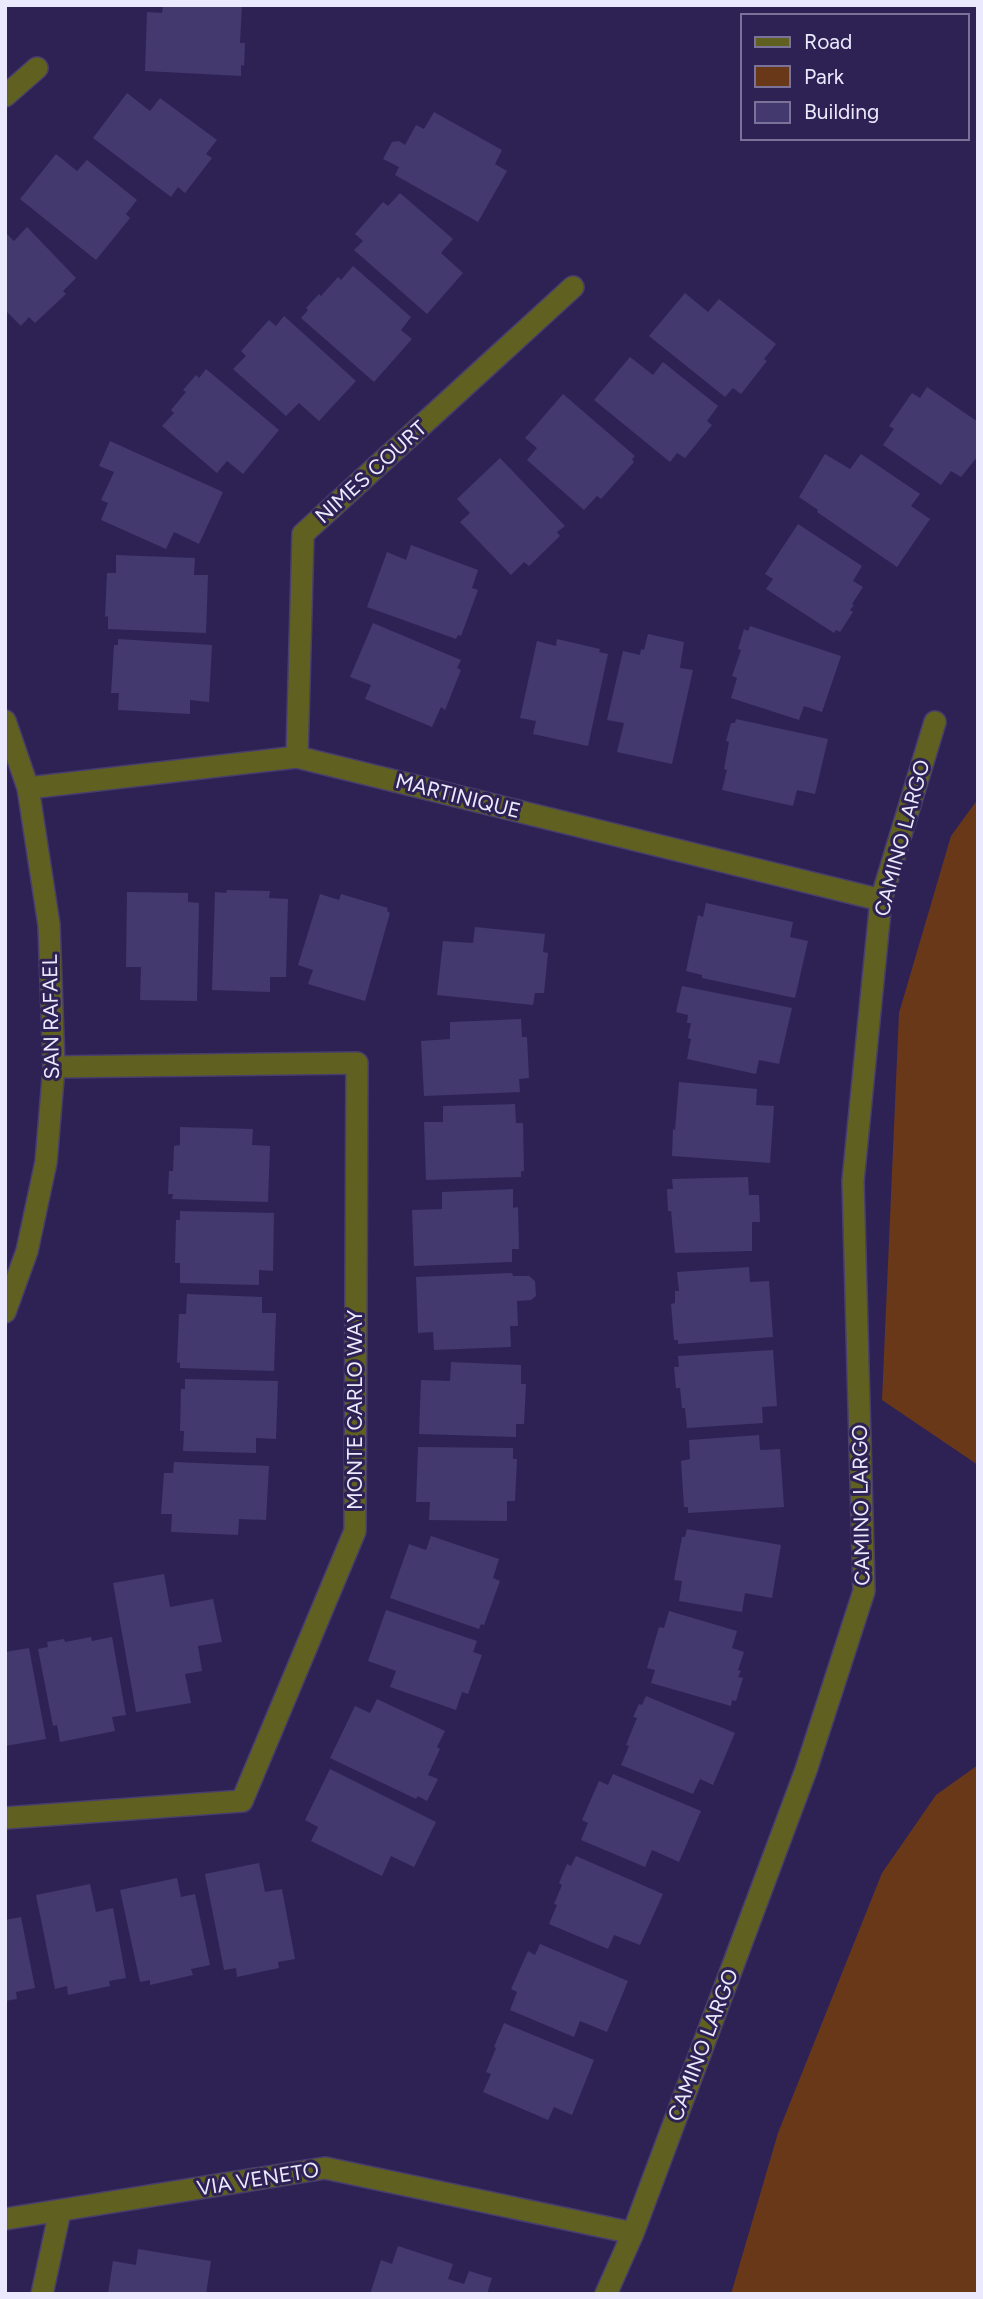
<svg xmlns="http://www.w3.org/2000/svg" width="983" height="2299" font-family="Figtree,sans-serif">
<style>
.green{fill:#693819}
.building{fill:#43396e}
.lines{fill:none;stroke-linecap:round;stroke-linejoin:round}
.minor-casing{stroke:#483e6d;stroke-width:24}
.minor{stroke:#606121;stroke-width:21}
.labels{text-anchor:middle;stroke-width:6;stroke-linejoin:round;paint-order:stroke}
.street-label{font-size:21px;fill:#ebe9fd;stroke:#2e2255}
</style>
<rect width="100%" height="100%" fill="#2e2255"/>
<path class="green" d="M 978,799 L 978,1465 L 882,1400 L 899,1013 L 951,836 Z
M 978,1765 L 978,2294 L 731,2294 L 778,2133 L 882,1873 L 936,1795 Z"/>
<path class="building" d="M 163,5 L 242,5 L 240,43 L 245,43 L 244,66 L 241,65 L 241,76 L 145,71 L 147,12 L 162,13 Z
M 127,93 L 150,111 L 160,98 L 217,140 L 206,154 L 212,158 L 185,193 L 178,187 L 171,197 L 93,138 Z
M 434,112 L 502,150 L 495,164 L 507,171 L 478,222 L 395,175 L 399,167 L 383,159 L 392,142 L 399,141 L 405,145 L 416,125 L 424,129 Z
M 56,154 L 77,171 L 87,160 L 137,200 L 126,214 L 130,218 L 96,260 L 20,199 Z
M 400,193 L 453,239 L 441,253 L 463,273 L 427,314 L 354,250 L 363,241 L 355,234 L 383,202 L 388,206 Z
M 27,227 L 76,278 L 63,291 L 66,294 L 35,323 L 29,317 L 21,326 L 5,310 L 5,232 L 14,241 Z
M 353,266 L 411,317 L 401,330 L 412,339 L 374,382 L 301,318 L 308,310 L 306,308 L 319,294 L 321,296 L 338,277 L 341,280 Z
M 685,293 L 708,312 L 719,299 L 776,344 L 764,359 L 767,361 L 741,394 L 733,388 L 725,397 L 649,336 Z
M 284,316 L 356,381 L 319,421 L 299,403 L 286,416 L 233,369 L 246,356 L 241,351 L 269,320 L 276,326 Z
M 630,357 L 653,375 L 663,362 L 718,406 L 707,421 L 712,425 L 685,458 L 677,453 L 670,462 L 594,400 Z
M 206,369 L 279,430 L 243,474 L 227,461 L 217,473 L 162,426 L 174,413 L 171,410 L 186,392 L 183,390 L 196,375 L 199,378 Z
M 927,387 L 978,422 L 978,456 L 961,477 L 951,471 L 941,485 L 883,445 L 894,429 L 889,426 L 912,393 L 920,398 Z
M 563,394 L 635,456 L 632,459 L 634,462 L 601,499 L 597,496 L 584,510 L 527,460 L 537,448 L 525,438 Z
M 110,441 L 223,492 L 199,544 L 174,532 L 166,549 L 101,520 L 108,503 L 101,500 L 114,472 L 99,466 Z
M 825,454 L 850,469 L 861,454 L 920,494 L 911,506 L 930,519 L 897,567 L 817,512 L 818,510 L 799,497 Z
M 500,458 L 565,526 L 557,532 L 560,536 L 529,566 L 524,562 L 511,575 L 460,522 L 470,513 L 457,499 Z
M 798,524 L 862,566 L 853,581 L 863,587 L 852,604 L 854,605 L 850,610 L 853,612 L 840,632 L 836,630 L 834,633 L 766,589 L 773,579 L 765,574 Z
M 411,545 L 478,570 L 472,588 L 478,590 L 461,636 L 458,635 L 456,639 L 367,607 L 387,552 L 406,560 Z
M 116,555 L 195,558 L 194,575 L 208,575 L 206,633 L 108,629 L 108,616 L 105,617 L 107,573 L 116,573 Z
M 373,623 L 461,660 L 457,668 L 461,670 L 445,710 L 441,707 L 432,727 L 365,699 L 371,685 L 350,677 Z
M 750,626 L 841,656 L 822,712 L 804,706 L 799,720 L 731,698 L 737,678 L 732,676 L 741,650 L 738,649 L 744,629 L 748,631 Z
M 648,634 L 684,642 L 680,668 L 693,670 L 672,764 L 617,752 L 624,723 L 607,720 L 623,651 L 640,655 L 641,649 L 644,650 Z
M 118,639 L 212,645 L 209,702 L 190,700 L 190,714 L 118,710 L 119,693 L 111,693 L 114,645 L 118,645 Z
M 557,639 L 600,649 L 599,652 L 608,654 L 588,746 L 533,734 L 536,721 L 520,718 L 537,641 L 556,646 Z
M 736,719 L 828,739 L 815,794 L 797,790 L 793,806 L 722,790 L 727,770 L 724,769 L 729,742 L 726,741 L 731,723 L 735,723 Z
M 227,890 L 270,891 L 269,898 L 288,899 L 286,977 L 270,977 L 270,992 L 212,990 L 215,892 L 226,893 Z
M 127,892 L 188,893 L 188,902 L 199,903 L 197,1001 L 140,1000 L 141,967 L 126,967 Z
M 320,894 L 339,900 L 341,894 L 388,908 L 387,911 L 390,913 L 365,1001 L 308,984 L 313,970 L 298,965 Z
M 706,903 L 793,922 L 790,937 L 808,941 L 795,998 L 702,978 L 702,975 L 686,971 L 698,915 L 703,917 Z
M 475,927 L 545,934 L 543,952 L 548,953 L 544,993 L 535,993 L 533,1005 L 437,995 L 443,941 L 473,943 Z
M 682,986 L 792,1008 L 779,1064 L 759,1060 L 756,1074 L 687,1059 L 691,1039 L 688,1038 L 691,1023 L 687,1023 L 688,1015 L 676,1012 Z
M 521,1019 L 522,1037 L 527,1037 L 529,1078 L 519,1079 L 520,1092 L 424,1096 L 421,1041 L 450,1039 L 450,1022 Z
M 679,1082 L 757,1089 L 756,1105 L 774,1106 L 770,1163 L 672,1156 L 673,1129 L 675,1130 Z
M 515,1104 L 516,1123 L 523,1123 L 524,1171 L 521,1171 L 521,1177 L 426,1180 L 424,1122 L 443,1122 L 443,1106 Z
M 180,1127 L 253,1129 L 252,1145 L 270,1146 L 268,1202 L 172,1199 L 173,1194 L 168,1194 L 169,1171 L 173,1171 L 174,1146 L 180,1145 Z
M 748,1177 L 749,1195 L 759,1195 L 760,1222 L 752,1222 L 752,1251 L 675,1253 L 671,1211 L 668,1211 L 667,1189 L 673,1189 L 672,1179 Z
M 513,1189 L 513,1208 L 518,1207 L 519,1249 L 512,1249 L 512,1262 L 414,1266 L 412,1210 L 442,1209 L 442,1192 Z
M 180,1211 L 274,1213 L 273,1271 L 259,1270 L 259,1285 L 180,1283 L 180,1263 L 175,1263 L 176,1220 L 180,1220 Z
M 749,1267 L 750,1282 L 769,1281 L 773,1337 L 678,1344 L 678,1340 L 674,1340 L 671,1304 L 675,1303 L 675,1291 L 679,1291 L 677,1272 Z
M 512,1273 L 513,1276 L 529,1276 L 535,1281 L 536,1296 L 531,1300 L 517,1301 L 518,1326 L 510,1326 L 511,1347 L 434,1350 L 433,1332 L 418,1333 L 416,1277 Z
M 187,1294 L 262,1297 L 262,1313 L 276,1313 L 274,1371 L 180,1368 L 180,1362 L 177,1363 L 179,1314 L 186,1314 Z
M 773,1350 L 777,1406 L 762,1407 L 763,1423 L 687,1428 L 685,1408 L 682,1408 L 680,1388 L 676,1388 L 674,1367 L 679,1367 L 678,1356 Z
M 451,1362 L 521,1365 L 521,1384 L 526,1384 L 524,1424 L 516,1424 L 516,1437 L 419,1434 L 421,1380 L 450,1381 Z
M 185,1379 L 278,1381 L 276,1439 L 256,1438 L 256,1453 L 183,1451 L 184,1431 L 180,1431 L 181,1389 L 185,1389 Z
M 759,1435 L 760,1450 L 780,1449 L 784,1507 L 688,1513 L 688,1507 L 684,1507 L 681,1461 L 690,1459 L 689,1440 Z
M 418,1447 L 513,1448 L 513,1459 L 517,1459 L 515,1501 L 507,1501 L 507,1521 L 429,1520 L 430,1502 L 416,1502 Z
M 174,1462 L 269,1466 L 266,1520 L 239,1519 L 238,1535 L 171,1532 L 172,1514 L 161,1514 L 164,1473 L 173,1473 Z
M 687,1529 L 781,1545 L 772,1598 L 745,1593 L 742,1612 L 679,1601 L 682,1581 L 674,1580 L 682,1537 L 685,1537 Z
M 431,1536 L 499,1559 L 493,1578 L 500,1581 L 484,1625 L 481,1624 L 479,1629 L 390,1598 L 409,1544 L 426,1550 Z
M 164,1574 L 170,1607 L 213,1599 L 222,1642 L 198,1646 L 202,1671 L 185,1674 L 191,1703 L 136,1712 L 113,1583 Z
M 386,1610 L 477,1641 L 473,1652 L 482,1655 L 468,1694 L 462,1692 L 456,1710 L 390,1687 L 396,1671 L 368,1661 Z
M 669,1611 L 737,1631 L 732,1648 L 744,1652 L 738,1670 L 741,1671 L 738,1677 L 743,1678 L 736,1701 L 732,1700 L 731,1706 L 651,1683 L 655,1670 L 647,1668 L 659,1627 L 664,1628 Z
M 91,1637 L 92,1641 L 112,1637 L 126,1715 L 112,1717 L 115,1731 L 60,1742 L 57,1725 L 53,1726 L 38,1649 L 48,1647 L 47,1642 L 64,1639 L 65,1642 Z
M 29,1648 L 46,1739 L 5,1746 L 5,1652 Z
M 646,1696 L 735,1733 L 713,1785 L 700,1779 L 693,1794 L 621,1765 L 629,1746 L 626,1745 L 637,1718 L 633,1717 L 639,1704 L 642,1705 Z
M 377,1699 L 445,1731 L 437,1747 L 440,1749 L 428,1775 L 438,1779 L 427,1801 L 418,1796 L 416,1799 L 330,1758 L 355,1706 L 370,1713 Z
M 330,1769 L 436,1822 L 414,1867 L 391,1856 L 382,1876 L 311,1841 L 318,1827 L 305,1820 Z
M 613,1774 L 701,1811 L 679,1862 L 652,1850 L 645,1867 L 581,1840 L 588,1823 L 582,1820 L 599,1781 L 608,1785 Z
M 576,1856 L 663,1894 L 640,1945 L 614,1935 L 608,1949 L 549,1924 L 557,1905 L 554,1904 L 562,1885 L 559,1883 L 567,1864 L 571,1866 Z
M 259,1863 L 265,1892 L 282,1889 L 295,1959 L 278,1962 L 279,1968 L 237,1977 L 236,1968 L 224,1970 L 205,1874 Z
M 177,1878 L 181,1897 L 195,1894 L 210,1965 L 191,1969 L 193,1975 L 150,1985 L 150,1980 L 140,1982 L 120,1890 Z
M 90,1884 L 96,1912 L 113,1908 L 126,1978 L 109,1981 L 110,1986 L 68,1995 L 67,1986 L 55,1989 L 36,1895 Z
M 21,1917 L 35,1988 L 16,1992 L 17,1999 L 5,2001 L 5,1920 Z
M 540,1944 L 628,1981 L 607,2032 L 580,2021 L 574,2037 L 510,2010 L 517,1992 L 511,1989 L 528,1951 L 535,1955 Z
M 504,2023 L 594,2060 L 572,2115 L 554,2107 L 548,2120 L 483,2092 L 491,2074 L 486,2072 L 496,2048 L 494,2047 Z
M 398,2246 L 453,2264 L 448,2279 L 464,2284 L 469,2271 L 492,2278 L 487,2294 L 370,2294 L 381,2260 L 392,2264 Z
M 138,2249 L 211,2261 L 206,2294 L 108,2294 L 113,2261 L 136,2265 Z"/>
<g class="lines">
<defs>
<path id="minor" d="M 5,96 L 37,68
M 5,721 L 28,788 L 49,925 L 54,1067 L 46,1162 L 27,1251 L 5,1312
M 297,757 L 303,534 L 573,287
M 28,788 L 297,757 L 881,900
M 5,1818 L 242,1801 L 355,1531 L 357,1063 L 54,1067
M 5,2219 L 325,2168 L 633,2233
M 42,2294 L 60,2211
M 606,2294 L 633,2233 L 806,1770 L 864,1591 L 853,1181 L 881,900 L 935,722"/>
</defs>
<use href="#minor" class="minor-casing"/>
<use href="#minor" class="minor"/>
</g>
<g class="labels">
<g class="street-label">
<text transform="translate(371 472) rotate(-42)" y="7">NIMES COURT</text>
<text transform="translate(458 796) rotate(14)" y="7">MARTINIQUE</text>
<text transform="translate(902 838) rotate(-75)" y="7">CAMINO LARGO</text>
<text transform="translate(51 1017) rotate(-91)" y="7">SAN RAFAEL</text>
<text transform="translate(355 1410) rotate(-90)" y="7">MONTE CARLO WAY</text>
<text transform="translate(861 1505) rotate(-91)" y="7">CAMINO LARGO</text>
<text transform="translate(703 2045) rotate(-69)" y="7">CAMINO LARGO</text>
<text transform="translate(258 2179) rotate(-9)" y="7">VIA VENETO</text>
</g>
</g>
<rect width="983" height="2299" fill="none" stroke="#ebe9fd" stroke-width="14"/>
<rect x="741" y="14" width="228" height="126" fill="#2e2255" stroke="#7a7298" stroke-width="2"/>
<rect x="755" y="37" width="35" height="10" fill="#606121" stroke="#7a7298" stroke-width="2"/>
<text x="804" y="49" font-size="21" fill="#ebe9fd">Road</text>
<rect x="755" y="66" width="35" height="21" fill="#693819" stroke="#7a7298" stroke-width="2"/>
<text x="804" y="84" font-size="21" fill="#ebe9fd">Park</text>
<rect x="755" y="102" width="35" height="21" fill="#43396e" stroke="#7a7298" stroke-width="2"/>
<text x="804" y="119" font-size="21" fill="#ebe9fd">Building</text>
</svg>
